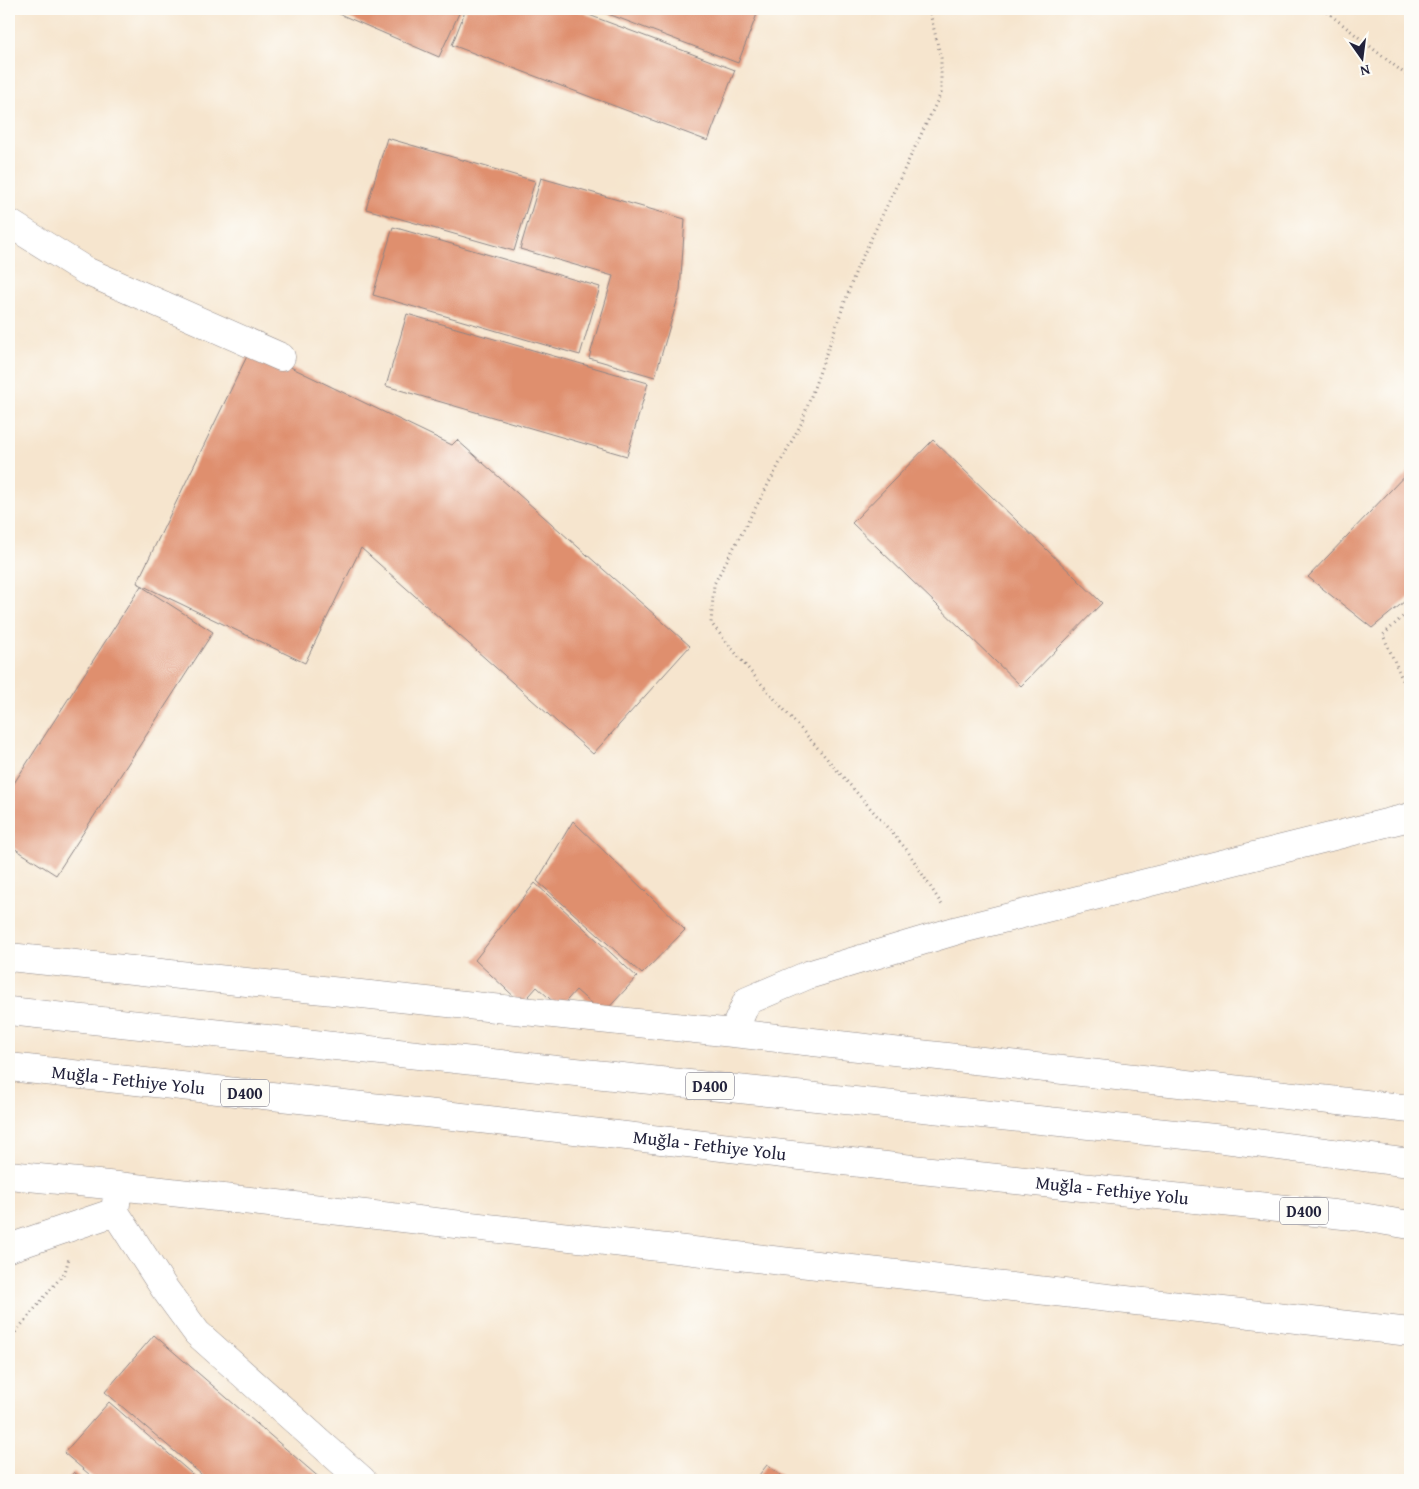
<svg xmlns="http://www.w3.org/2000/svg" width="1419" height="1489" font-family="'Gentium Book Plus',serif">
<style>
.building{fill:#df8f6e}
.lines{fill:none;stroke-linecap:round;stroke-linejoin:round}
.minor-casing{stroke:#8c8484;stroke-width:29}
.highway-casing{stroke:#8c8484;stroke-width:29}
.path{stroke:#8c8484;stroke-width:3;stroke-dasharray:1 4;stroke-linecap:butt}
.minor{stroke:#fff;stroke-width:28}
.highway{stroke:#fff;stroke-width:28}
.labels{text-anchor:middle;stroke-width:4.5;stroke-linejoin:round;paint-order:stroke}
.shield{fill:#fdfcf7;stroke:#646373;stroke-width:1}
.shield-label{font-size:16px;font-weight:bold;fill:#22223b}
.street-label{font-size:18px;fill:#22223b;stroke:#fdfcf7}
</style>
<rect width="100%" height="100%" fill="#fdfcf7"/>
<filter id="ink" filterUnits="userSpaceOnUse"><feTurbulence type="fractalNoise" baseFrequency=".02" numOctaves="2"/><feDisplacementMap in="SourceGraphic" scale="10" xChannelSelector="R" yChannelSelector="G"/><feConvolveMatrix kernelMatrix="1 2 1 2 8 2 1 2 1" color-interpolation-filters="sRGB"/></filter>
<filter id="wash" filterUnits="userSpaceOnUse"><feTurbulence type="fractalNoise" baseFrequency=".0096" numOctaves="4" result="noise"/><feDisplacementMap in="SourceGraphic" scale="20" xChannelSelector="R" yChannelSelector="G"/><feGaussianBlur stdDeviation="1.12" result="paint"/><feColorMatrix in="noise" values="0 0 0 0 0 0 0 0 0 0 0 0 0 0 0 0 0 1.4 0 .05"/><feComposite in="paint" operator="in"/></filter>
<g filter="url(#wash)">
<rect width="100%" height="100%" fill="#f6e5ce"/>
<g id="blocks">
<path class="building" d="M 328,9 L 461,9 L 439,57 Z
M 466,9 L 573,9 L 735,70 L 708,141 L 452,45 Z
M 595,9 L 759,9 L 738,63 Z
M 387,138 L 535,181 L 514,251 L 366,209 Z
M 541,178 L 685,219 L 680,291 L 655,377 L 589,358 L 613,276 L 520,249 Z
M 393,227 L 600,287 L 580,355 L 373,295 Z
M 407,314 L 648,383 L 627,456 L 386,386 Z
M 251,348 L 452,445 L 457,440 L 690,646 L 593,754 L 361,548 L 305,663 L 137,583 Z
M 933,440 L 1102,603 L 1021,686 L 852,523 Z
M 1410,470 L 1410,597 L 1372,628 L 1308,577 Z
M 141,586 L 213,632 L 56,875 L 9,845 L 9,791 Z
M 573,821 L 685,930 L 642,974 L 537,881 Z
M 535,883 L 637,977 L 603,1014 L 576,990 L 560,1008 L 537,987 L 522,1004 L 475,960 Z
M 154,1335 L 322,1480 L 208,1480 L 105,1392 Z
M 109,1402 L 199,1480 L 96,1480 L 64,1453 Z
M 767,1465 L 787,1480 L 755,1480 Z
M 74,1472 L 83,1480 L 67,1480 Z"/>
</g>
</g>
<g filter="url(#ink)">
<use href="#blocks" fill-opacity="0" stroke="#8c8484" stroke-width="1"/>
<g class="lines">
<defs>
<path id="minor" d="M 9,223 L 86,271 L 281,357
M 9,957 L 733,1033 L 1410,1109
M 733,1033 L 747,1001 L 808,975 L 958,930 L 1410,817
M 9,1175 L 118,1186 L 1410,1332
M 118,1186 L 115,1212 L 164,1288 L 197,1333 L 362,1480
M 9,1248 L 115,1212"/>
<g id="highway">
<path d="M 9,1011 L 641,1079 L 1224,1139 L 1410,1163"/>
<path id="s1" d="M 9,1067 L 480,1119 L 912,1169 L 1362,1217 L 1410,1225"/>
</g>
</defs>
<use href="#minor" class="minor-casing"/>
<use href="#highway" class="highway-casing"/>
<path class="path" d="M 929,9 L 941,58 L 941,93 L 857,268 L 801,424 L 714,584 L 711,623 L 751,672 L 907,850 L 942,905
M 1323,9 L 1410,78
M 1410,610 L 1383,635 L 1410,697
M 9,1340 L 65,1272 L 69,1258"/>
<use href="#minor" class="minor"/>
<use href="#highway" class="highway"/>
</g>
</g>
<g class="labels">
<g class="shield">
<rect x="686" y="1072.5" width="48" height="27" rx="4"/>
<rect x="221" y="1079.5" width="48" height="27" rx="4"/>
<rect x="1280" y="1197.5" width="48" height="27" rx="4"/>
</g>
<g class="shield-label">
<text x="710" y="1092">D400</text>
<text x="245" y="1099">D400</text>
<text x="1304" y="1217">D400</text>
</g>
<g class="street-label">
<text dy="6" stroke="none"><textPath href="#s1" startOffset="120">Muğla - Fethiye Yolu</textPath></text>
<text dy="6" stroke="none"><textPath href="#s1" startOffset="705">Muğla - Fethiye Yolu</textPath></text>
<text dy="6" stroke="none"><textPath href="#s1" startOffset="1110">Muğla - Fethiye Yolu</textPath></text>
</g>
</g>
<rect width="1419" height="1489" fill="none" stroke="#fdfcf7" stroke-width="30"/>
<g transform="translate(1362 58) rotate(166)" stroke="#fdfcf7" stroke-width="4" paint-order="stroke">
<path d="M0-4L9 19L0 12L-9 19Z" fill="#22223b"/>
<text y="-8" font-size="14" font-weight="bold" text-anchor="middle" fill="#22223b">N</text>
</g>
</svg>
